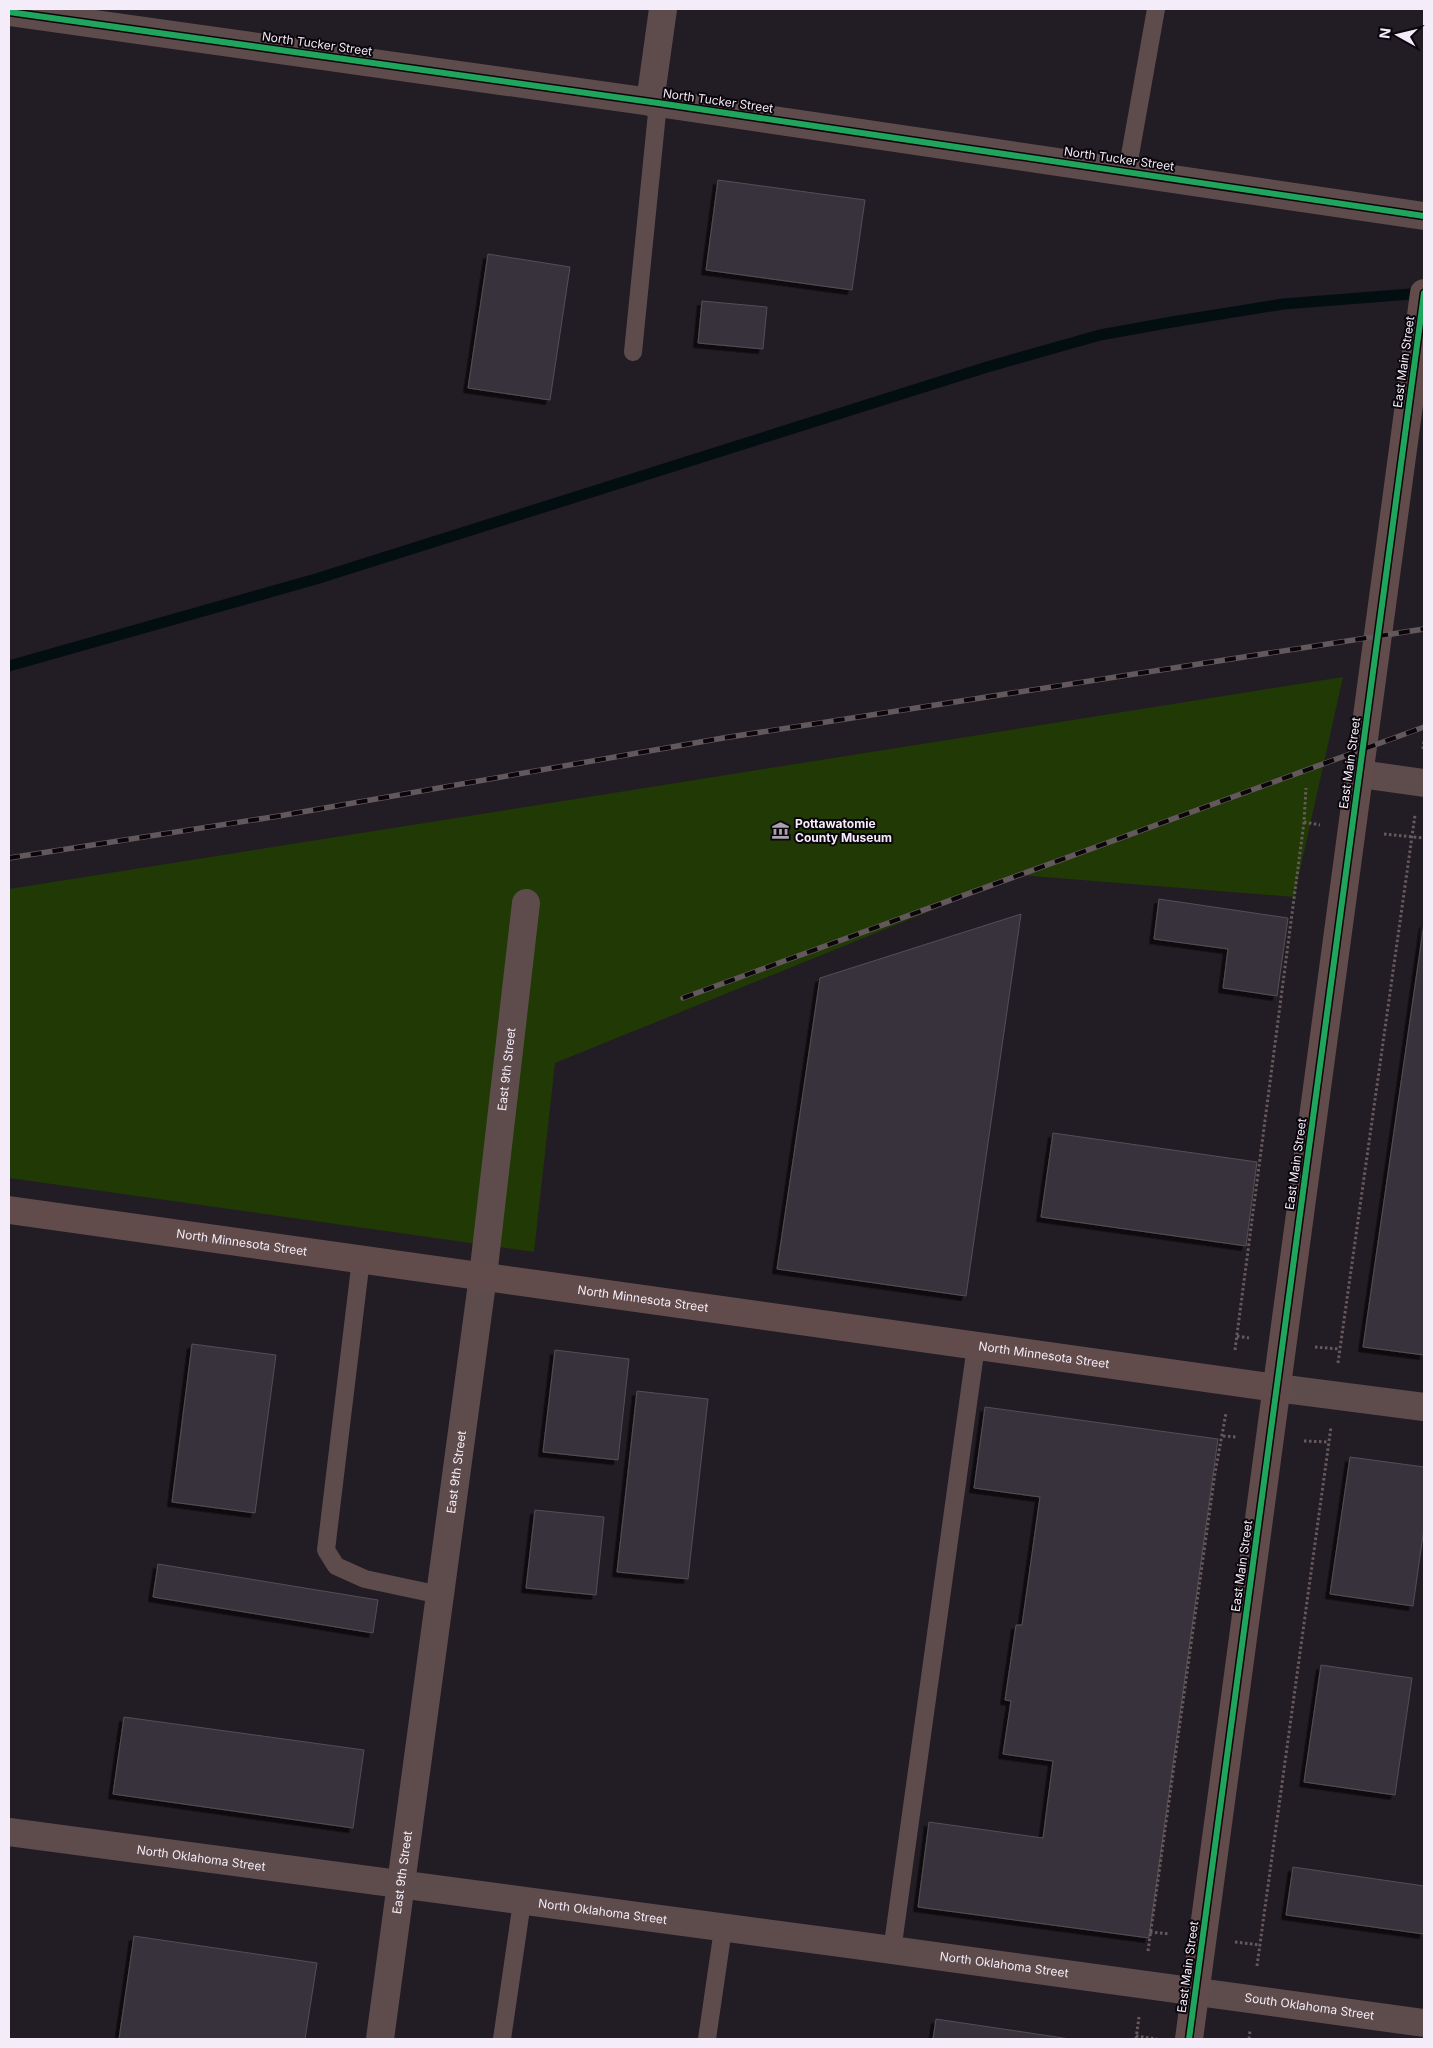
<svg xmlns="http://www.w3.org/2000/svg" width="1433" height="2048" font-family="Inter,sans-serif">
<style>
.green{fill:#213905}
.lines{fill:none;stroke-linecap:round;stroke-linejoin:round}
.stream{stroke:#030e11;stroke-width:11}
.building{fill:#38333c;stroke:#524e56;filter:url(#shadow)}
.path{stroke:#665a5b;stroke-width:3;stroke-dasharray:2.5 2.5;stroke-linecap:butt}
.lane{stroke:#5e4c4d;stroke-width:18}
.street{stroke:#5e4c4d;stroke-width:28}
.secondary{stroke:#624c4b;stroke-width:28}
.rail-casing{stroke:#63585c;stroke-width:5.5}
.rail{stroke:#0a060c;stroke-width:4;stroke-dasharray:11;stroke-linecap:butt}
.cycleway-casing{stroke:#0a060c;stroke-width:9}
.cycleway{stroke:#20a55d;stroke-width:6}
.labels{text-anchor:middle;stroke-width:4;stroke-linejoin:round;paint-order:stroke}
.street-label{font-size:12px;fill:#f4ecf8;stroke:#0a060c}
.poi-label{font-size:12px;font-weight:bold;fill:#f4ecf8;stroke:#0a060c;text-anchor:start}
</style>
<defs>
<filter id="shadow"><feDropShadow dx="-4.5" dy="4.5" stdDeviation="0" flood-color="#0009"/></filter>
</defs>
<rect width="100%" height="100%" fill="#221c25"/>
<path class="green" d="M 1343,677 L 1294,897 L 1019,875 L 555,1063 L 534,1252 L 9,1178 L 9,889 Z"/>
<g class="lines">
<path class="stream" d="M 9,666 L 316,579 L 987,367 L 1100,335 L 1172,322 L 1283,304 L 1424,293"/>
</g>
<path class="building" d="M 718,180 L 865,200 L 852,290 L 706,270 Z
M 488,254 L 570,267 L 550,400 L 468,388 Z
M 702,301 L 767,307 L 763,349 L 698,343 Z
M 1159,899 L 1288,918 L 1277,996 L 1223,988 L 1228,949 L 1154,939 Z
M 1021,914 L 966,1296 L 777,1269 L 820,978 Z
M 1424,923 L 1424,1355 L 1363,1347 Z
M 1053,1133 L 1257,1162 L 1246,1246 L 1041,1217 Z
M 192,1344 L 276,1355 L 255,1513 L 172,1502 Z
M 555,1350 L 629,1359 L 618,1460 L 543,1452 Z
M 637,1391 L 708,1399 L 688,1579 L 617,1572 Z
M 985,1407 L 1218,1439 L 1149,1938 L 918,1907 L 929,1822 L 1043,1838 L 1053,1761 L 1003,1754 L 1011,1701 L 1005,1700 L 1016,1625 L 1022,1625 L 1040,1497 L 974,1488 Z
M 1350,1457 L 1424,1467 L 1424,1528 L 1413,1606 L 1330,1594 Z
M 535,1510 L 604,1517 L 596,1595 L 526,1588 Z
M 158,1564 L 378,1600 L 373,1633 L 153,1597 Z
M 1321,1665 L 1412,1678 L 1395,1795 L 1304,1782 Z
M 124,1717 L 364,1750 L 353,1828 L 113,1794 Z
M 1293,1867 L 1424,1886 L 1424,1934 L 1286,1915 Z
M 134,1936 L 317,1963 L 305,2039 L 119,2039 Z
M 936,2019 L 1070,2039 L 933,2039 Z"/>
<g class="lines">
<path class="path" d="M 1423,749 L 1424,740
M 1304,822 L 1320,825
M 1384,834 L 1424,838
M 1237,1336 L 1249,1338
M 1315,1347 L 1339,1349
M 1235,1350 L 1304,822 L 1306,788
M 1338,1363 L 1415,815
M 1223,1436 L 1237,1437
M 1304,1441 L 1329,1442
M 1150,1932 L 1170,1934
M 1235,1942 L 1260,1945
M 1148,1951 L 1215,1473 L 1226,1413
M 1257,1966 L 1331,1427
M 1136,2036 L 1157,2039
M 1136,2039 L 1139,2017
M 1249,2039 L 1250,2031"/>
<path class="lane" d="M 1127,172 L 1156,9
M 633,352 L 658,103
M 361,1259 L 326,1550 L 336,1566 L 365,1579 L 440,1595
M 892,1951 L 976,1346
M 502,2039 L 522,1902
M 707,2039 L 723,1929"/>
<g class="street">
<path d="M 9,12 L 658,103 L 1424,216"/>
<path d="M 650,102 L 663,9"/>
<path d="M 1360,774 L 1424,783"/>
<path d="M 1277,1388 L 1424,1407"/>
<path id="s1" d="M 9,1832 C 480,1898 953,1955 1424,2023"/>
<path id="s2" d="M 380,2039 L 483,1276 L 526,903"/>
</g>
<g class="secondary">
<path id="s3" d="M 9,1210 L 1277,1388"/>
<path d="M 1189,2039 L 1424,293"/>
</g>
<defs>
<path id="rail" d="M 9,858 L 279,816 L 723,738 L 1424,629
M 683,998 L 1424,727"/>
</defs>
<use href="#rail" class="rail-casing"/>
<use href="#rail" class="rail"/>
<defs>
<path id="cycleway" d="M 9,12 L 658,103 L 1424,216
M 1189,2039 L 1424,293"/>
</defs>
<use href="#cycleway" class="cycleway-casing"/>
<use href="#cycleway" class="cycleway"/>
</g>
<defs>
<symbol id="museum-bare" viewBox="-9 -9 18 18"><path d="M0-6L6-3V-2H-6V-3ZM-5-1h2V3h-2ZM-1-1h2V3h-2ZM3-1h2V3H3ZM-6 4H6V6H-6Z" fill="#aaa3ae" stroke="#0a060c" stroke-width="2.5" paint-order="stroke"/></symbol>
</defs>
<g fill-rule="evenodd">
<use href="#museum-bare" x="768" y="818" width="25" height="25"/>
</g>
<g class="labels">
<g class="street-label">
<text transform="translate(317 44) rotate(8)" y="4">North Tucker Street</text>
<text transform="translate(718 101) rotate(8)" y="4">North Tucker Street</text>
<text transform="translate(1119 159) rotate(8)" y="4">North Tucker Street</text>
<text transform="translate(1404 362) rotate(-82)" y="4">East Main Street</text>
<text transform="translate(1350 763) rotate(-82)" y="4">East Main Street</text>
<text dy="4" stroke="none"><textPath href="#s2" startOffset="978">East 9th Street</textPath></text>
<text transform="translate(1296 1164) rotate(-82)" y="4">East Main Street</text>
<text dy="4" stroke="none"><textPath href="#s3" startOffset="235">North Minnesota Street</textPath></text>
<text dy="4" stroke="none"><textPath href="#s3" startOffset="640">North Minnesota Street</textPath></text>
<text dy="4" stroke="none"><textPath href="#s3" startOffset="1045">North Minnesota Street</textPath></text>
<text dy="4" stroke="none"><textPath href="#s2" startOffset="572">East 9th Street</textPath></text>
<text transform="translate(1242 1566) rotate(-82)" y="4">East Main Street</text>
<text dy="4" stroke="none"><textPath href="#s1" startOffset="194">North Oklahoma Street</textPath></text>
<text dy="4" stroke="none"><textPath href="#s2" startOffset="168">East 9th Street</textPath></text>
<text dy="4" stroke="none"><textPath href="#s1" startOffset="599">North Oklahoma Street</textPath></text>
<text dy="4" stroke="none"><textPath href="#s1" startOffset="1004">North Oklahoma Street</textPath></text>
<text transform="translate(1188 1967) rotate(-82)" y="4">East Main Street</text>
<text dy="4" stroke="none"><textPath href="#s1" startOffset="1312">South Oklahoma Street</textPath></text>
</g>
<g class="poi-label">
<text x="795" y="828">Pottawatomie<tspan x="795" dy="14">County Museum</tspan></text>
</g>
</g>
<rect width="1433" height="2048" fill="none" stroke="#f4ecf8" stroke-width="20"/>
<g transform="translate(1398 35) rotate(278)" stroke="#0a060c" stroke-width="4" paint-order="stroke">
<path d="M0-4L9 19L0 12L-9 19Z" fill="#f4ecf8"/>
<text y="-8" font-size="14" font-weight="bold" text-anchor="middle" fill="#f4ecf8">N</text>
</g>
</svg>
